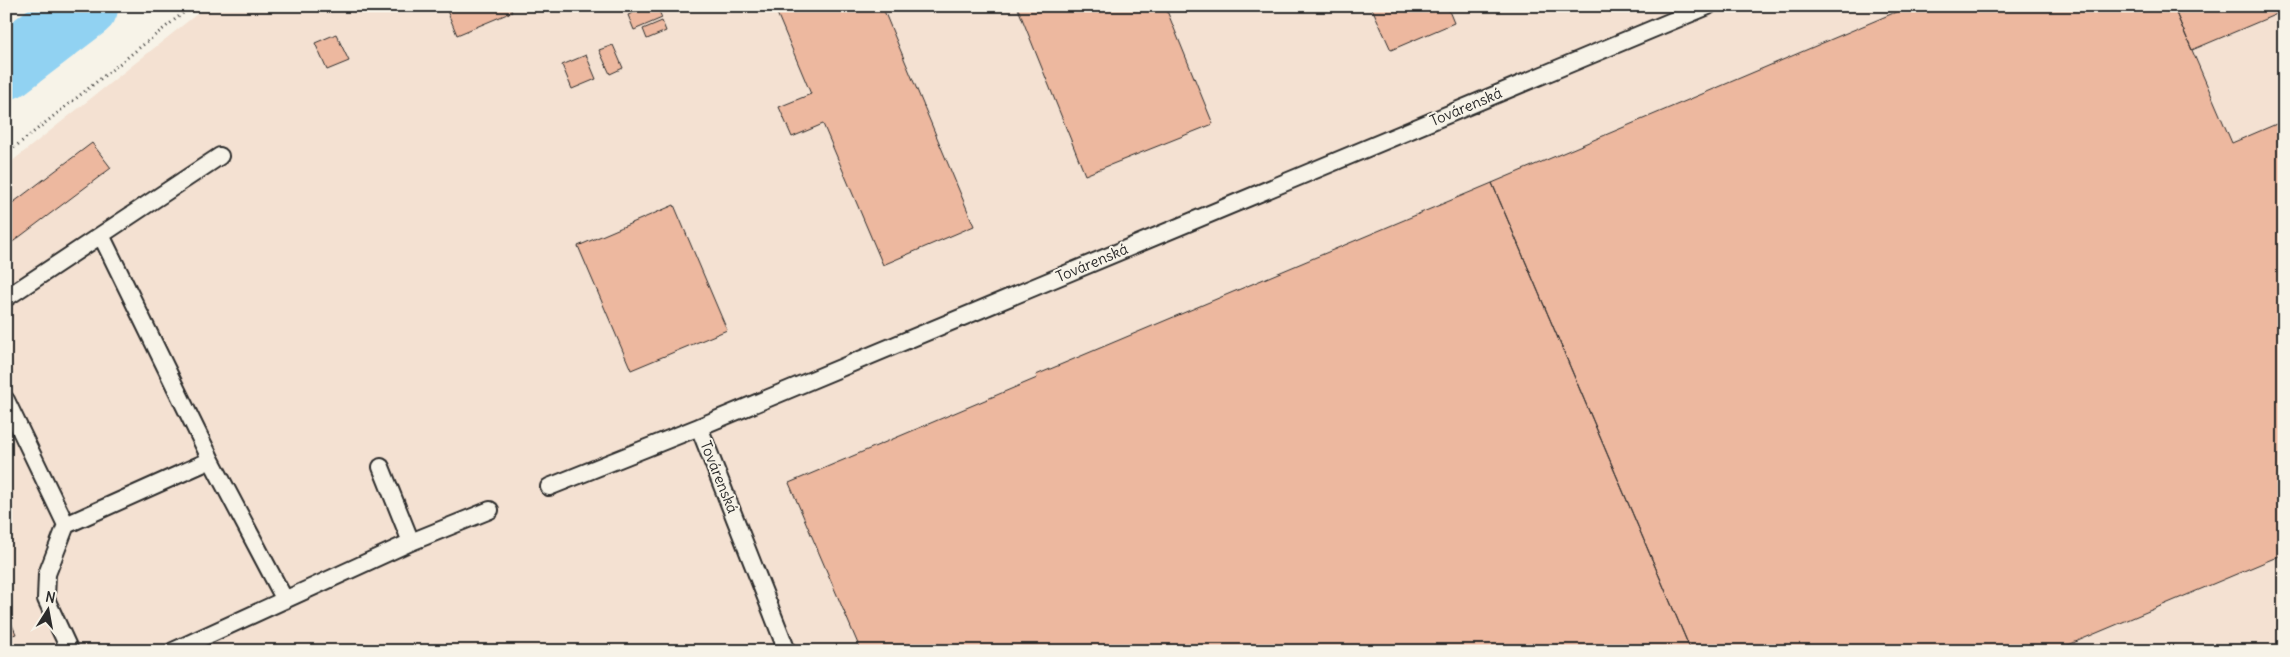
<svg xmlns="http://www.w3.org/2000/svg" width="2290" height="657" font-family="Delius,sans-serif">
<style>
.built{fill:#f4e1d2}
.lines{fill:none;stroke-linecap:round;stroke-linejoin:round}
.river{stroke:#91d2f2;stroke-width:65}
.building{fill:#edb89f;stroke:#2b2b2b}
.lane-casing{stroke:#2b2b2b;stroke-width:20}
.path{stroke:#2b2b2b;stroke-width:3;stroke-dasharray:1 4;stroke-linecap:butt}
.lane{stroke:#f7f3e8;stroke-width:16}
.labels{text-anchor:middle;stroke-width:4;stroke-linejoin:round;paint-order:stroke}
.street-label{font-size:15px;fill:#2b2b2b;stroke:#f7f3e8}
</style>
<rect width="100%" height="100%" fill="#f7f3e8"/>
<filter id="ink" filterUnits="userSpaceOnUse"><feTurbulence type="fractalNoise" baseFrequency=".02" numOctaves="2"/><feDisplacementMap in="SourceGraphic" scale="10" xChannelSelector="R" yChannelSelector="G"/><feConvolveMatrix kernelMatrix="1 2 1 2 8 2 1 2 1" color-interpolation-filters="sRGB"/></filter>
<g filter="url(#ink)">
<path class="built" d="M 207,6 L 2284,6 L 2284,651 L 6,651 L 6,166 Z"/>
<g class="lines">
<path class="river" d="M 6,67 L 86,6"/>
</g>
<path class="building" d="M 445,6 L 509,6 L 512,12 L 457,35 Z
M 648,6 L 657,6 L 662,18 L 634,30 L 628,15 Z
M 774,6 L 882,6 L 974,226 L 883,265 L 823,124 L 792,137 L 779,107 L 811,94 Z
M 1017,6 L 1165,6 L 1213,124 L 1085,175 Z
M 1371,6 L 1447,6 L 1454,23 L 1391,50 Z
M 1910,6 L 2173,6 L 2232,143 L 2281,122 L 2284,129 L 2284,554 L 2054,651 L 1691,651 L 1492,183 Z
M 2173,6 L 2284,6 L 2284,11 L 2192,50 Z
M 662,21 L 666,31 L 647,39 L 643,29 Z
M 336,34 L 349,61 L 327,70 L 315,43 Z
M 613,45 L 623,68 L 610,74 L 599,50 Z
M 586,55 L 596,79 L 572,89 L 562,65 Z
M 92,143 L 111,168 L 6,247 L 6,208 Z
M 1492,183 L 1691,651 L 861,651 L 789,483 L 1037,378 L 1036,375 Z
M 674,205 L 727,330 L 631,370 L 578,246 Z
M 6,611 L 16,634 L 6,637 Z"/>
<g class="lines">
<defs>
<path id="lane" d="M 101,235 L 220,156
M 6,298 L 101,235 L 211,460 L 285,600
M 6,400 L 66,525 L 211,460
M 381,467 L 411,542
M 549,487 L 699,427
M 66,525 L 47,574 L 46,599 L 70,651
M 173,651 L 411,542 L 490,510
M 787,651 L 699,427 L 1708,6"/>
</defs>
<use href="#lane" class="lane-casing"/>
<path class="path" d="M 6,154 L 192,6"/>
<use href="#lane" class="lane"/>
</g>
</g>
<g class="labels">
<g class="street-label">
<text transform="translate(1466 107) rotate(-23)" y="5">Továrenská</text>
<text transform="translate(1092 263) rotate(-23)" y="5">Továrenská</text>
<text transform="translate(719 477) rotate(68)" y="5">Továrenská</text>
</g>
</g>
<rect width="2290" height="657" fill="none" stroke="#f7f3e8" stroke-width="25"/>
<rect x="12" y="12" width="2265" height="632" fill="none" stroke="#2b2b2b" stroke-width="2" filter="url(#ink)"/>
<g transform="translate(48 610) rotate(11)" stroke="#f7f3e8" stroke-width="4" paint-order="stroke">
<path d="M0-4L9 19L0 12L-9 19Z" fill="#2b2b2b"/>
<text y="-8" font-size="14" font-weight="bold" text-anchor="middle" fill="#2b2b2b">N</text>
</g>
</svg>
